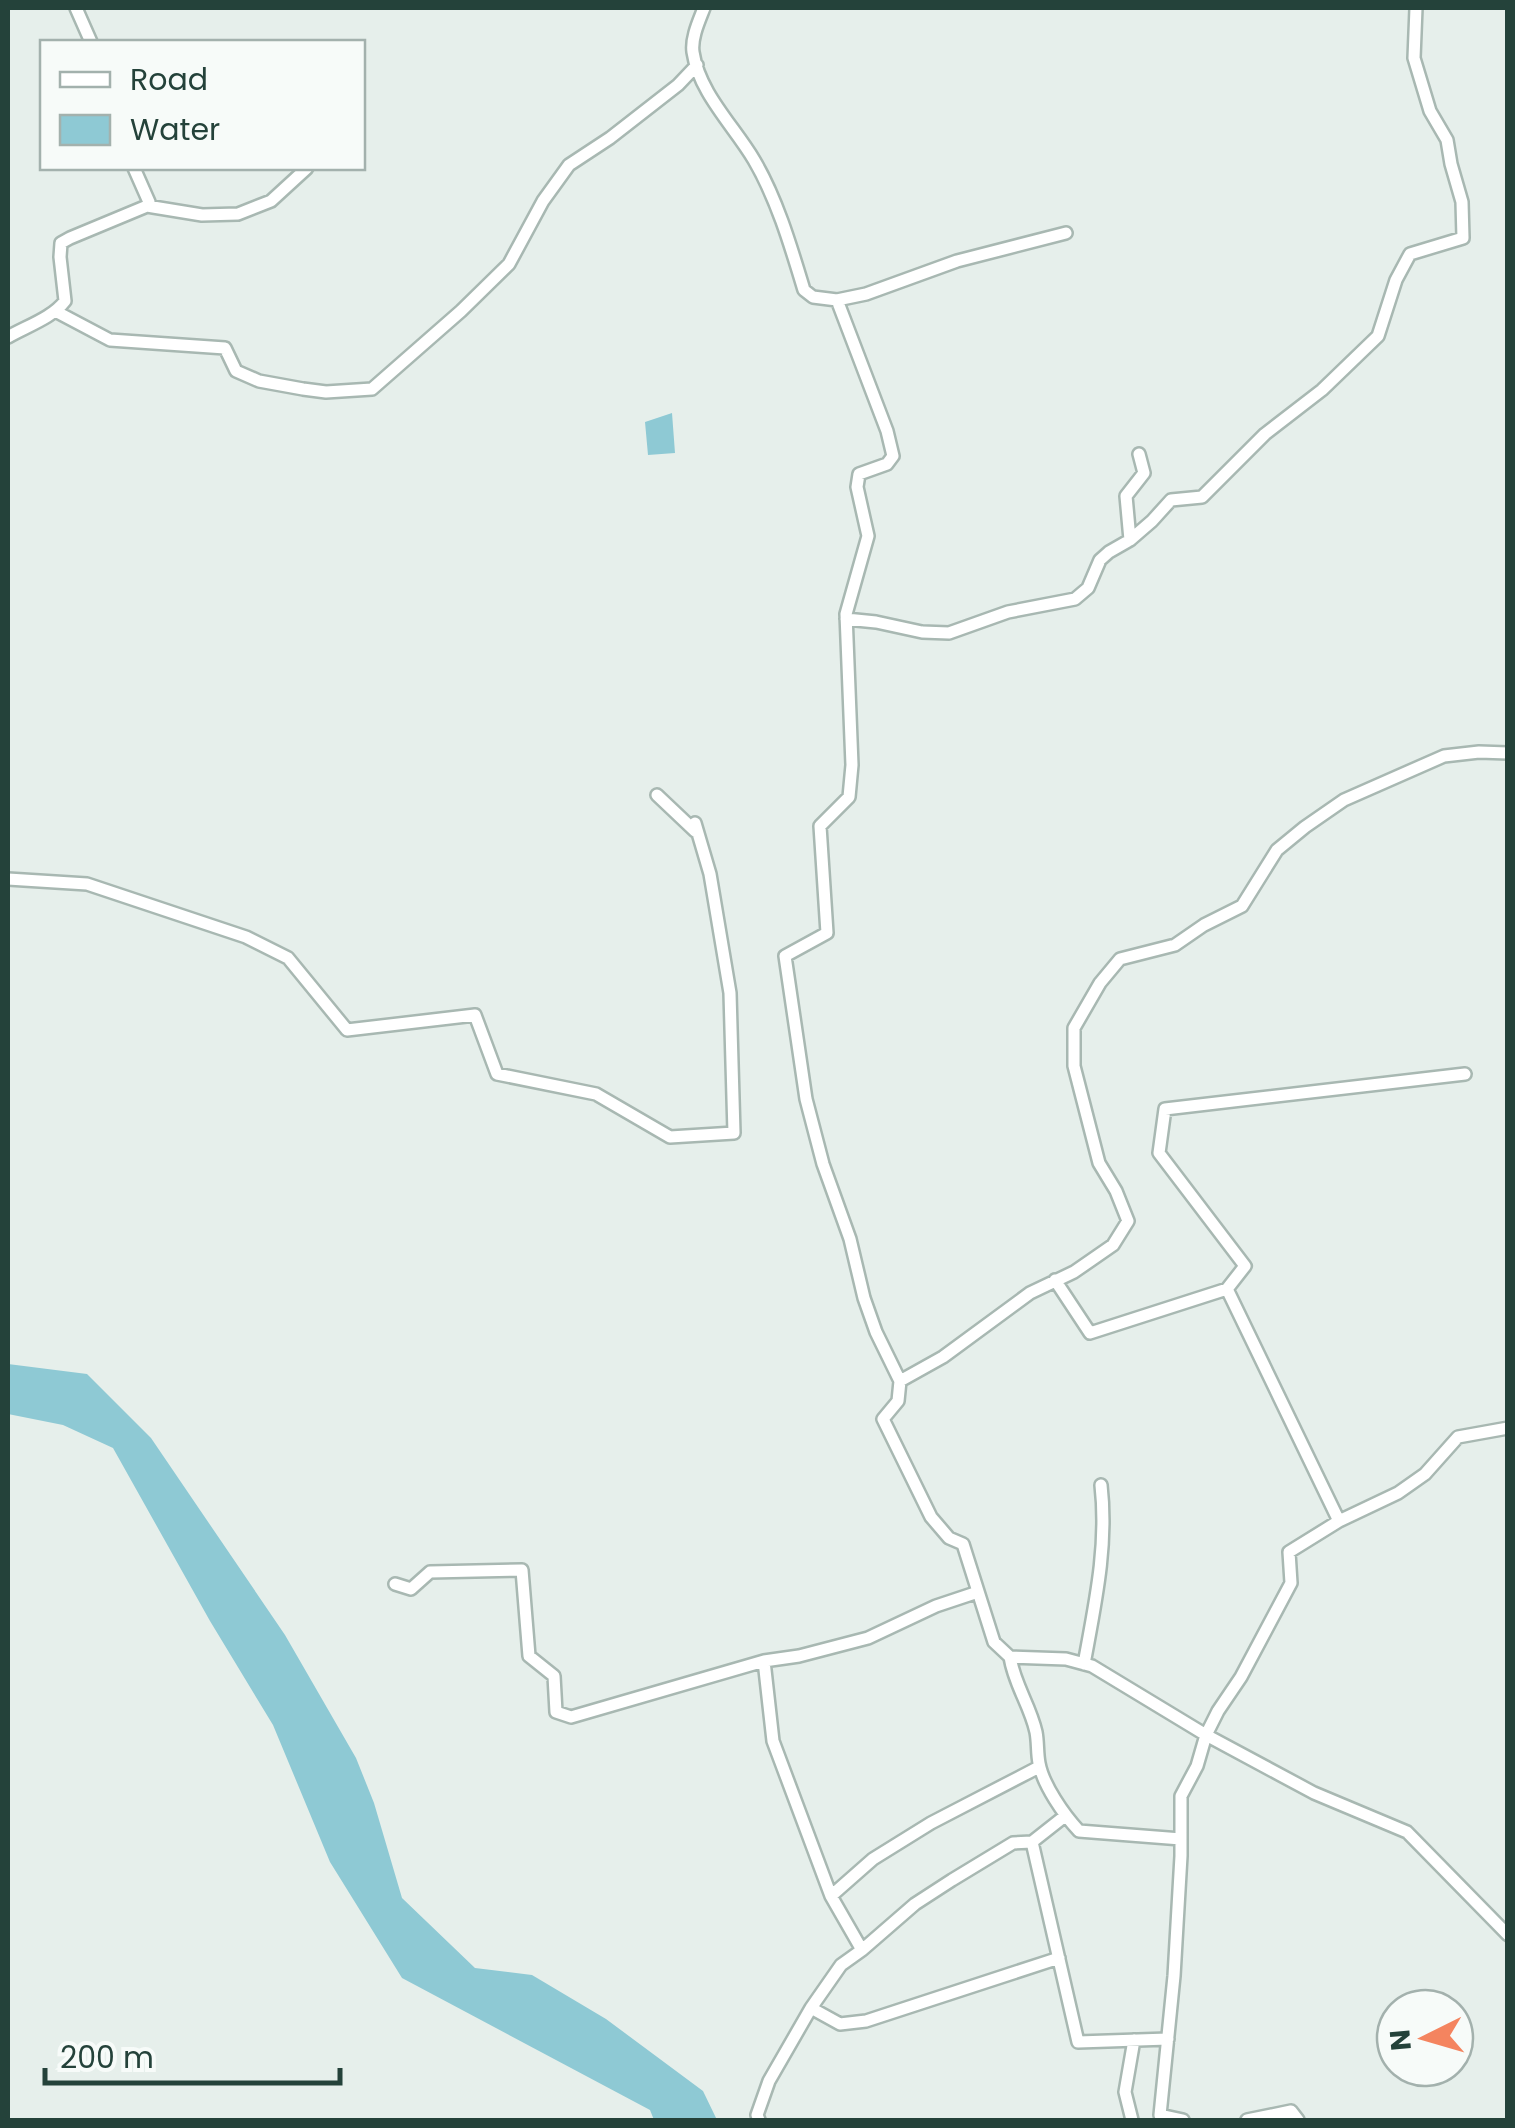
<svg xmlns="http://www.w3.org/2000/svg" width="1515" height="2128" font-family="Poppins,sans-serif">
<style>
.water{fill:#8ec9d4}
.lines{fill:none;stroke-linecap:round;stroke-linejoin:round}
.street-casing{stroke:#a8b8b2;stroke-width:16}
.street{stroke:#fff;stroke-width:11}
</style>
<rect width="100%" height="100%" fill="#e6efeb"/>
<path class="water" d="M 672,413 L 675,453 L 648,455 L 645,422 Z
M 8,1364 L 87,1374 L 151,1438 L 285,1635 L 356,1758 L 374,1803 L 402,1898 L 475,1968 L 532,1975 L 606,2019 L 703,2091 L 717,2120 L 654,2120 L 650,2110 L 402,1978 L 330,1862 L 273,1725 L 210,1621 L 113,1448 L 63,1425 L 8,1414 Z"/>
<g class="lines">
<defs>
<path id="street" d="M 76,8 L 91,42
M 704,8 C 699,21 691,38 693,52 C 699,93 734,126 754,160 C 777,199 791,247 804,290 L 813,297 L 837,300 L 887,431 L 893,456 L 887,464 L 859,474 L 857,487 L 868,536 L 846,614 L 852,765 L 849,797 L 820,826 L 827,933 L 785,956 L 806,1099 L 823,1164 L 850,1239 L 864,1298 L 876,1332 L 900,1381 L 898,1401 L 883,1419 L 931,1517 L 949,1538 L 963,1544 L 994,1642 L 1010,1657 L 1066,1659 L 1092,1666 L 1206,1735 L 1314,1793 L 1407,1832 L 1508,1935
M 134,168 L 149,202 L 147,206
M 837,300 L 866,294 L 957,261 L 1066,233
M 57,312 L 110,340 L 225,348 L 236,371 L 259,381 L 303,389 L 326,392 L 372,389 L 461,311 L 509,264 L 543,201 L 569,165 L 610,138 L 678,85 L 697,65
M 8,337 C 27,326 52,318 65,301 L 60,257 L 61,243 L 70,238 L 147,206 L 202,215 L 238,214 L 271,201 L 307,168
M 1130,540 L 1152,521 L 1171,500 L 1202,497 L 1265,434 L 1322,390 L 1378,336 L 1396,280 L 1410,254 L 1463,238 L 1462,202 L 1451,164 L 1447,140 L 1430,111 L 1414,58 L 1416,8
M 846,619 L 876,622 L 922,632 L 949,633 L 1008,612 L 1075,599 L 1088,588 L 1100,560 L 1109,552 L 1130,540 L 1126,496 L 1144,473 L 1139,454
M 657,795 L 695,831
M 8,879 L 87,884 L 246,937 L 288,958 L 347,1030 L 475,1015 L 497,1074 L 596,1094 L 670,1137 L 734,1133 L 730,993 L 710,874 L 695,823
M 1055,1280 L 1090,1333 L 1227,1289
M 900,1381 L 943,1357 L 1030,1293 L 1074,1272 L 1113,1245 L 1128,1221 L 1116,1191 L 1099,1163 L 1074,1066 L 1074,1028 L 1100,983 L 1120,959 L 1175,945 L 1204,925 L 1242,906 L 1277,850 L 1305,827 L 1344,800 L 1444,756 L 1479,752 L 1508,753
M 1339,1521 L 1227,1289 L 1245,1266 L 1159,1153 L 1165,1109 L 1465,1074
M 395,1584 L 411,1589 L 430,1572 L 522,1570 L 529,1656 L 554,1676 L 556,1712 L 571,1717 L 764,1661 L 799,1656 L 868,1638 L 936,1606 L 978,1592
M 1010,1657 C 1014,1684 1030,1705 1036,1732 C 1038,1742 1037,1753 1039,1763 C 1043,1785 1064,1815 1079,1831 L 1181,1839
M 764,1661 L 773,1741 L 831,1896 L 862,1950 L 915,1904 L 952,1880 L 1013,1843 L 1032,1842
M 1084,1664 C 1095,1604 1108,1546 1101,1485
M 1065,1816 L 1032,1842 L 1078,2042 L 1168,2039
M 831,1896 L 873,1859 L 931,1823 L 1039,1767
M 862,1950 L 841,1965 L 811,2008 L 840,2024 L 866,2021 L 1059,1958
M 759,2120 L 757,2115 L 769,2081 L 811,2008
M 1132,2120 L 1125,2092 L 1134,2040
M 1183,2120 L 1160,2115 L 1174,1976 L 1181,1856 L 1181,1796 L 1197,1766 L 1206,1735 L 1218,1711 L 1241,1677 L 1291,1583 L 1289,1552 L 1339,1521 L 1398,1493 L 1425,1474 L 1458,1437 L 1508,1428
M 1247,2120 L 1291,2111 L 1298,2120"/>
</defs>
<use href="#street" class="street-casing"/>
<use href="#street" class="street"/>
</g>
<rect width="1515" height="2128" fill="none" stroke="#24423a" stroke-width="20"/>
<rect x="40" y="40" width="325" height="130" fill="#f7fbf9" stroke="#a3b1ad" stroke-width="2.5"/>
<rect x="60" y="72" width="50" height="15" fill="#ffffff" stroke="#a3b1ad" stroke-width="2.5"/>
<text x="130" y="90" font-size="30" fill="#24423a">Road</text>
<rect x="60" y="115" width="50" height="30" fill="#8ec9d4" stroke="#a3b1ad" stroke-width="2.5"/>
<text x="130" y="140" font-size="30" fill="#24423a">Water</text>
<g transform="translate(1425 2038) rotate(265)"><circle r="48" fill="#f7fbf9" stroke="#a3b1ad" stroke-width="2.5"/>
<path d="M0-8L18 38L0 25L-18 38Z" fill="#f4845f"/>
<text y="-15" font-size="28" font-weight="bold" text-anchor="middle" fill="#24423a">N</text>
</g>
<path d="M45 2068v15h295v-15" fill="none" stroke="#24423a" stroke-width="5"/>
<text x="60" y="2068" font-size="30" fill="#24423a" stroke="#f7fbf9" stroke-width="8" paint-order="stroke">200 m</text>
</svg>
